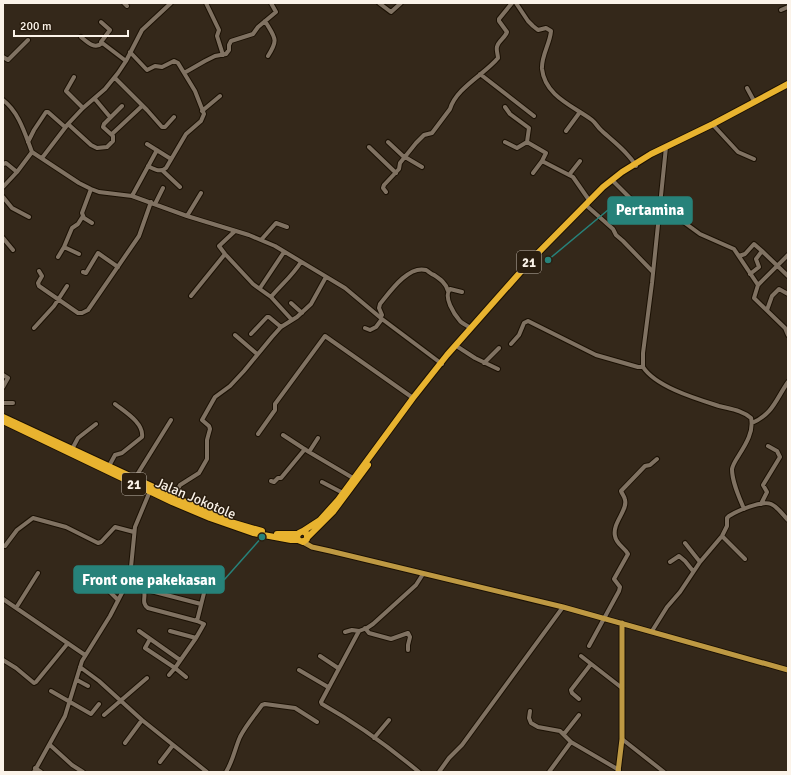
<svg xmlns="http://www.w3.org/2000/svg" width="791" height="775" font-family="Signika,sans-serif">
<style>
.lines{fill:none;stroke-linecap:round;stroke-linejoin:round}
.minor-casing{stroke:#1b1104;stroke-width:6}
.major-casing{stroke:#1b1104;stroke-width:7}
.highway-casing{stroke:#1b1104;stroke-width:8}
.minor{stroke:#807262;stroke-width:4}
.major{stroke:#be9943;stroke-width:5}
.highway{stroke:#e8b32f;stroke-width:6}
.labels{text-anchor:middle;stroke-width:3;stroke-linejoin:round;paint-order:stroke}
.shield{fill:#2a1e10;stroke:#bcb3a8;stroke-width:1}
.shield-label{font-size:13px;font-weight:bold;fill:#fbf3e9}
.street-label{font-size:14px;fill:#fbf3e9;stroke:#2a1e10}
.leader{fill:none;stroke:#27827a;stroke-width:1.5}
.callout-dot{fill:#27827a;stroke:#2a1e10;stroke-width:1.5}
.callout{fill:#27827a;stroke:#27827a;stroke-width:1.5}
.callout-label{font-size:15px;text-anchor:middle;font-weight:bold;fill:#fff}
</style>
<rect width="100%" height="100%" fill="#34281a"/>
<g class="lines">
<defs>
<path id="minor" d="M 124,3 L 127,6
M 206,3 L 219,30 L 217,36 L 223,55
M 379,3 L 391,12 L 401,3
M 516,3 L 528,21 L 533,26 L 538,30 L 546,28 L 551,31 C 550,44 541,56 542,69 C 545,96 573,106 592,120 C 596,123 598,128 602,131 C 614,142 628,152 636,166
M 781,10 L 788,7
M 265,21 C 275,38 279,39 268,56
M 101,22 L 110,30 L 101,42 L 126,61
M 81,37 C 87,42 95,50 102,43
M 130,52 L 147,70 L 155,66 L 162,67 L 174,61 L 178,63 L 195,91 L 204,114 L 201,121 L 186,134 L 166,168 C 160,173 154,169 148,166
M 3,57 L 8,60 L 28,40
M 184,73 L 205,61 L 215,56 L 226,54 L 229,50 L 229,45 L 231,41 L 253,34 L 258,27 L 276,12 L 271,3
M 480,74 L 534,116
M 74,77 L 66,91 L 83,108
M 115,78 L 147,110 L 162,127 L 165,127 L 174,117
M 747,88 L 754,101
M 95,99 L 110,117
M 3,100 C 19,112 25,134 32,152 L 17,172 L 3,187
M 505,107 L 510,114 L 529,128 L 527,142 L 546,153 L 542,161 L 573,177 L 589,200
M 202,111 L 220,96
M 68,124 L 91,145 L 97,148 L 107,147 L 113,141 L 113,136 L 103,127 L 104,124 L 122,106
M 714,126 L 738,152 L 754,159
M 566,131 L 580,112
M 112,134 L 142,106
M 28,142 L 34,130 L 46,112 L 48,112 L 65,127
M 388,142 L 404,157
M 505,142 L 517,148 L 527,142
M 147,144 L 171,159
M 369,147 L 396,173
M 666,147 L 652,283 L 643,353 L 643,367 C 656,387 697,399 719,406 C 730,409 742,410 751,418 C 754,431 746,444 739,455 C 736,460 733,464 732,469 C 732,482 739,497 744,509
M 32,152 L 79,183 L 91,189 L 99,192 L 132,196 L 187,216 L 249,235 L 275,246 L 345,288 L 382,319 L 442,364
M 405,157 L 422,167
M 42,158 L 68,124 L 83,108 L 105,89 L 118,73 L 126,61 L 142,30 L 171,3
M 3,164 L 6,163 L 17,172
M 163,171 L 180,187
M 533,173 L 542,161
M 569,175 L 580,161
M 614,182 L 633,201 L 645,209
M 91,189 L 82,213 L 84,218 L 92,223
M 386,192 L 383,188 L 384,185 L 399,169 L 400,163 L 416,143 L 424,135 L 432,133 L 450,109 C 456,88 485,74 498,58 C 498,55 496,50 497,47 C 498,41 505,38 507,32 L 499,21 L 499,19 L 512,3
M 132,196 L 157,150
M 3,197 L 12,208 L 29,217
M 155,204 L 163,188
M 659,204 L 700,234 L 734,249 L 758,285 L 754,298 L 785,328 L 788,335
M 587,206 L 613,229 L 616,235 L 623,241 L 653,272
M 187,216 L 201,193
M 3,238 L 13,250
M 261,240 L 276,223 L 287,227
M 64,247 L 79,254
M 762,251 L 788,276
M 225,254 L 219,246 L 235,231
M 739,256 L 745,254 L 754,244 L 762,251 L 756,259 L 759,267 L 750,274
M 58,257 L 64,247 L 72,228 L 78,224 L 83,216
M 39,271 L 42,276 L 38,283 L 39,286 L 78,313 L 82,313 L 88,310 L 139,236 L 151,202
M 83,272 L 86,273 L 98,253 L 118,267
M 758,285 L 788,255
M 260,288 L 284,252
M 462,292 L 450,289 C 443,297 454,314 460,321 C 463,324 468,326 471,328
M 191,296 L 225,254 L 253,284 L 271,297 L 292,320
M 271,297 C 281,285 293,275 301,262
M 291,303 L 302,313
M 767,310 L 772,296 L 779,289 L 788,294
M 380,317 L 382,315 L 379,308 L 380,304 C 389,293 408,265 426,270 C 428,271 431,274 434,275 C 440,279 446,283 448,291
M 34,328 L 54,306 L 67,286
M 365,328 L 370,330 L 376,327 L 382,319
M 251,334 L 267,317 L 269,317 L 281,327
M 235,335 L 257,354
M 511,344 L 519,335 L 524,323 L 528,321 L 596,355 L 638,367 L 643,367
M 458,347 L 475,358 L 498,369
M 484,363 L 499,348
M 3,375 L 8,378 L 3,387
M 3,403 L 13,403
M 752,423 C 773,414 776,399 788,382
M 258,434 L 275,410 L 275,404 L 325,336 L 413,398
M 283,435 L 309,452 L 353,478
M 71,451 L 78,438 L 96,424
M 309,452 L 318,438
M 109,466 L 115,455 L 122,453 L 142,437 C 144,423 125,412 115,404
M 135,478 L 171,420
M 271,481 L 274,482 L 278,478 L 281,478 L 305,449
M 322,482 L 343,493
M 174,496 L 180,485 L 199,473 L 207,459 L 207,440 L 210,429 L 209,426 L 202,420 L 215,397 L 230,386 L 244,371 L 272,337 L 281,327 L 297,317 L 311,304 L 326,277
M 761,504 L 767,492 L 763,485 L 780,457 L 777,451 L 768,446
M 722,536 L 745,559
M 685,543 L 700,562
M 5,546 L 17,530 L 33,518 L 66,527 L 98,543 L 101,542 L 115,527 L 134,532
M 670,562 L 679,556 L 685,561 L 693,571
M 125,587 L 142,591 L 151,591 L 201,604
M 107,589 L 118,600
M 144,591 C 146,597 141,603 148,608 L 197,621 L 204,624 L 196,638 L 175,668 L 145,648 L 150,639
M 3,599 L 85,655
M 16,608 L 38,573
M 197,621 L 205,589
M 365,628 L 369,633 L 391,639 L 408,633 L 410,637 L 408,645 L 408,650
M 139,631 L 180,660
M 170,631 L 196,638
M 652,631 L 667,607 L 680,592 L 700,562 L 722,536 L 727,526 L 727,518 L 729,516 C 737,511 762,500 771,504 C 778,507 783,515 788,520
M 345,632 L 352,630 L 359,631
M 589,646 L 619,591 L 620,587 L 614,579 L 628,554 C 624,547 616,544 615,536 C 612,523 628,510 625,500 C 625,497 622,494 621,491 L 645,466 L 650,465 L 657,459
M 320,656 L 338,668
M 581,656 L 622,688
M 3,660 L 16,668 L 34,683 L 36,682 L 68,643
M 80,667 L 99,681 L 142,720 L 207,772
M 299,670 L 328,687
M 169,675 L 175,668 L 186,677
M 77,680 L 88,686
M 51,691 L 91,714 L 99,704
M 579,699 L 572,693 L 571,690 L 591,664
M 530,711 L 529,718 L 531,723 L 538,727 L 560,731 L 571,742 L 619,770
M 104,715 L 147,678
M 564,734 L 579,715
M 374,738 L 389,720
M 622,739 L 664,772
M 125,743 L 142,720
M 50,745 L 72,765 L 83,772
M 160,762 L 173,745
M 35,768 L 41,772
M 34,772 L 65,716 L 82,661 L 110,616 L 125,587 L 131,567 L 135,527 L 150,491
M 226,772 C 233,761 235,748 240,737 C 246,725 255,715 262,705 L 265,704 L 295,708 L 317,722
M 419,772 C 389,747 356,723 322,704 L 321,702 L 359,631 L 367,628 L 373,624 L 416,585 L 423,574
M 439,772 L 449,758 L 462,745 L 563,607
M 549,772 L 571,742"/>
<path id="major" d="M 303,542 L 312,547 L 330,551 L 563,607 L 788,670
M 618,772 L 622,739 L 622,623"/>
<path id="highway" d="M 3,417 L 190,504 L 234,523 L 262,531
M 3,421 L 172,502 L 210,518 L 253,533 L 291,540 L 298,540 L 303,542 L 307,539 L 307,534 L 303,531 L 299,533 L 297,536 L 298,540
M 303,531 L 320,520 L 338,500 L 413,398 L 447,355 L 532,259 L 603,187 L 622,172 L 651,154 L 713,124 L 788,84
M 277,534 L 297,534
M 308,537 L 333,512 L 368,465"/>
</defs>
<use href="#minor" class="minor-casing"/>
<use href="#major" class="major-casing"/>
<use href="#highway" class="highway-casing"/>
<use href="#minor" class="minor"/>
<use href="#major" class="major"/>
<use href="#highway" class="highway"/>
</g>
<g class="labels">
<g class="shield">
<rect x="517" y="251" width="24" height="22" rx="3"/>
<rect x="122" y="473" width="24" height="22" rx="3"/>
</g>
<g class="shield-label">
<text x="529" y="267">21</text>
<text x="134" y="489">21</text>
</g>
<g class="street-label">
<text transform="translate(196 498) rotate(23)" y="5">Jalan Jokotole</text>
</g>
</g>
<path class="leader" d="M548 260L608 210M262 537L224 580"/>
<g class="callout-dot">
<circle cx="548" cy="260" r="4"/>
<circle cx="262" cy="537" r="4"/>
</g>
<g class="callout">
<rect x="608" y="197" width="84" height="27" rx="4"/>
<rect x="74" y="566" width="150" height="27" rx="4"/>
</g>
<g class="callout-label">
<text x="650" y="215">Pertamina</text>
<text x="149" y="585">Front one pakekasan</text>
</g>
<rect width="791" height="775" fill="none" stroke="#fbf3e9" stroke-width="8"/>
<path d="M14 30v6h114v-6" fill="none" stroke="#fbf3e9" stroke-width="2"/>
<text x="20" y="30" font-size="12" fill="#fbf3e9" stroke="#2a1e10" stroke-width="3" paint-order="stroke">200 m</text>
</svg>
